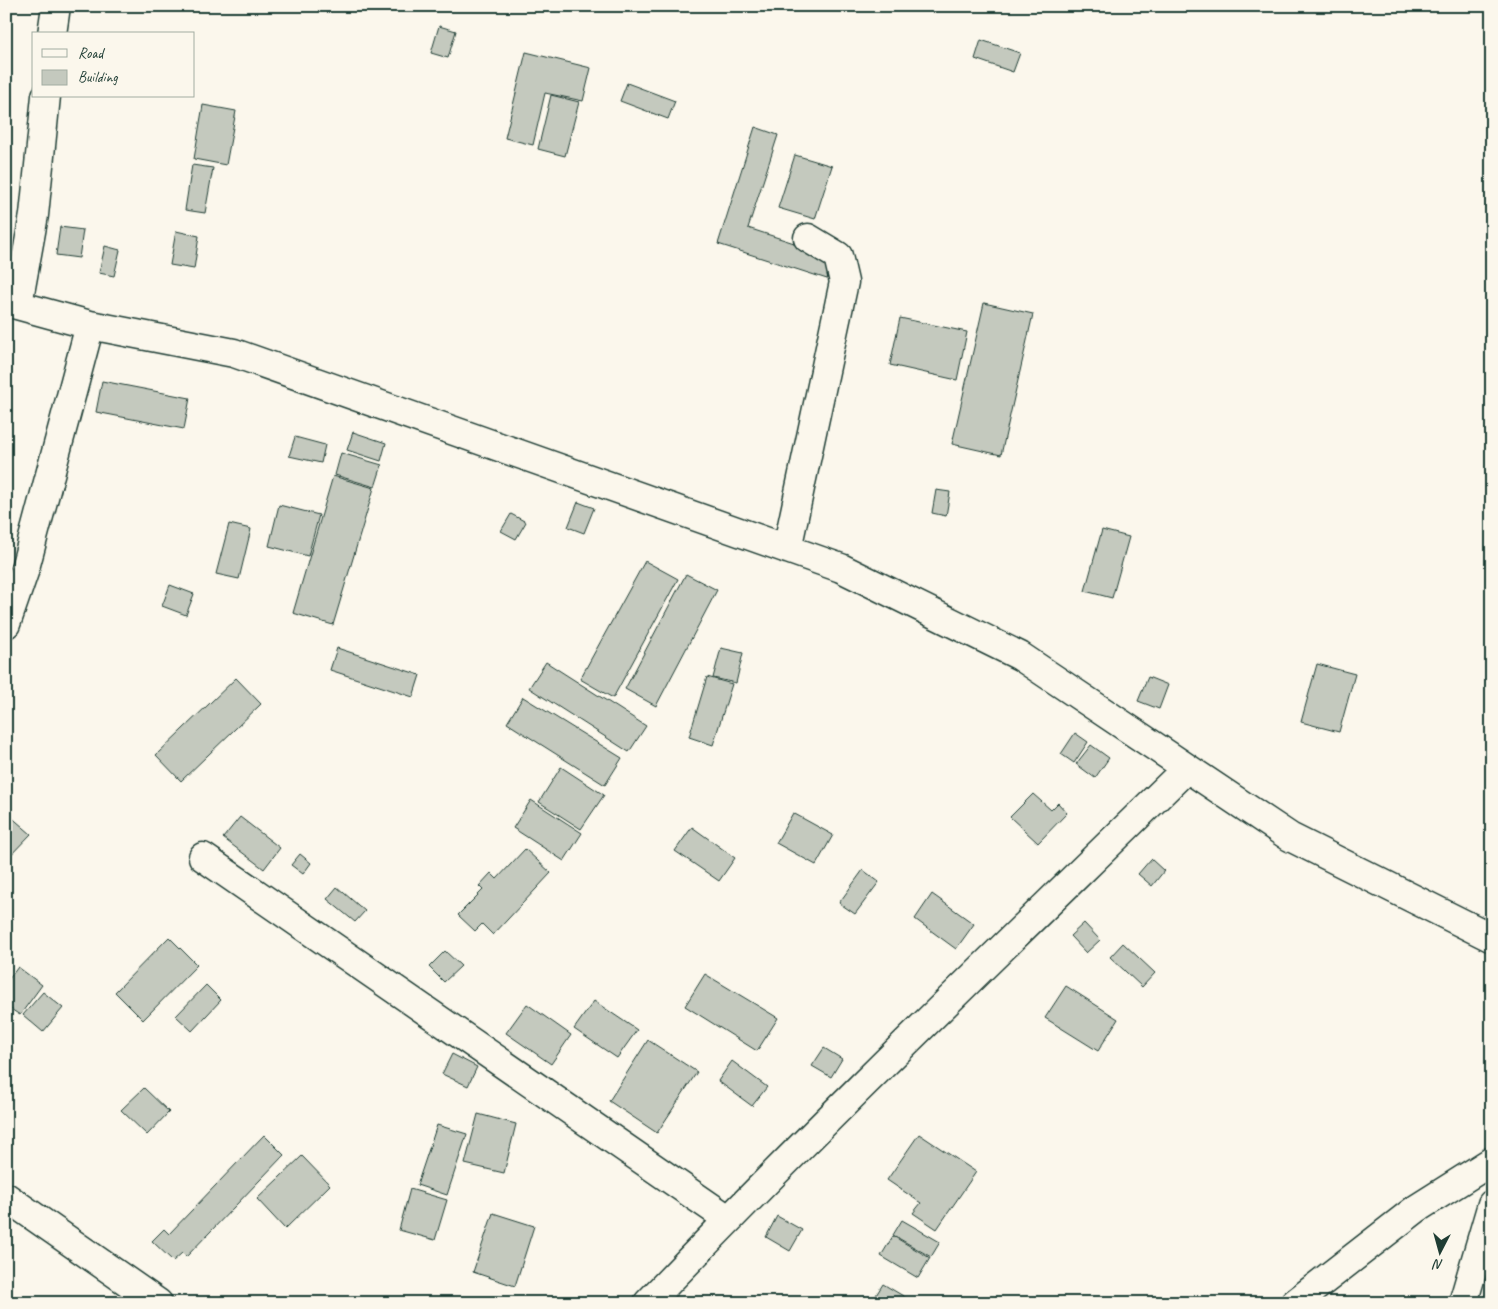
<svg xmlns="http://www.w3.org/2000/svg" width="1498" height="1309" font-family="Caveat,sans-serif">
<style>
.building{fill:#c4c9be;stroke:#1f3d34}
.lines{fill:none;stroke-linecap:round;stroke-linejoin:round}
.minor-casing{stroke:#1f3d34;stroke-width:31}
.minor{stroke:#fbf7ec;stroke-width:28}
</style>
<rect width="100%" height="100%" fill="#fbf7ec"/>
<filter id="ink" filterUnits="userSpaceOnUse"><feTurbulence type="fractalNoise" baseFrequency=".02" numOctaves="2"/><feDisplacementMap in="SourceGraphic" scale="10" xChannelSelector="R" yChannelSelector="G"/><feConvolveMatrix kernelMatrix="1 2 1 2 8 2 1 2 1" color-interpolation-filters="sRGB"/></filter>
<g filter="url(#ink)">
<path class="building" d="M 439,26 L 456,31 L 448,58 L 431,53 Z
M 981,40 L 1020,53 L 1013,72 L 975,59 Z
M 526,52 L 591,68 L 583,101 L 545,93 L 533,145 L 505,138 Z
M 627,83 L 675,101 L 668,119 L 620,101 Z
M 551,95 L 579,102 L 565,156 L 538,149 Z
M 203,105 L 236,111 L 226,165 L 194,159 Z
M 755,127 L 778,135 L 748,228 L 834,256 L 827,279 L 718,244 Z
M 795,155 L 832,166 L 815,219 L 778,208 Z
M 192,165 L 213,168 L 205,213 L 185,210 Z
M 60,227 L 83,230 L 79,258 L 56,255 Z
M 176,231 L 199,236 L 194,269 L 170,265 Z
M 105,246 L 120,250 L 114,276 L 99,273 Z
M 984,303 L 1033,314 L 1001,455 L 952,444 Z
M 900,318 L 967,332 L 957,380 L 890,365 Z
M 102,381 L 190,398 L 184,429 L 96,412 Z
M 353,432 L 386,443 L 381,461 L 347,450 Z
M 295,437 L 325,445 L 321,463 L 289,456 Z
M 341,453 L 382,465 L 375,487 L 335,475 Z
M 333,476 L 374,488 L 333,625 L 293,613 Z
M 936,490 L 950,492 L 946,516 L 932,513 Z
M 578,502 L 594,508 L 584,533 L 568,527 Z
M 279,505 L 319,515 L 308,556 L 269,546 Z
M 511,514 L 526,522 L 516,539 L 501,531 Z
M 229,524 L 251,529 L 239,579 L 216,574 Z
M 1102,530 L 1129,537 L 1112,598 L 1085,591 Z
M 645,561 L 678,579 L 613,698 L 580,679 Z
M 686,574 L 717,590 L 656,706 L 625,689 Z
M 170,585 L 194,594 L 186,615 L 162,606 Z
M 337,648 L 420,675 L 413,697 L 330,670 Z
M 721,648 L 743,653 L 736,683 L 713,678 Z
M 546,662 L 646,726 L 629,752 L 529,688 Z
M 1317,664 L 1355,674 L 1339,732 L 1301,722 Z
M 707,677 L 732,684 L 713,745 L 689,737 Z
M 1148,677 L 1168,685 L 1159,709 L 1138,701 Z
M 236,678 L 261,704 L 181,781 L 156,755 Z
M 523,697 L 622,758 L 605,785 L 507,723 Z
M 1075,733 L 1088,742 L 1074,763 L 1061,754 Z
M 1091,745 L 1109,758 L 1095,778 L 1076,764 Z
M 561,767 L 604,795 L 581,829 L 539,802 Z
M 1033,794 L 1051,810 L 1058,803 L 1067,813 L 1038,843 L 1010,817 Z
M 531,800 L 582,833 L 564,861 L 513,828 Z
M 793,813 L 833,835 L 816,865 L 776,843 Z
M 9,815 L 31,834 L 6,860 L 6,818 Z
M 240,817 L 280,848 L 264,869 L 223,838 Z
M 692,827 L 735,858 L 719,881 L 675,851 Z
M 525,849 L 551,873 L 493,935 L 482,924 L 475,931 L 458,915 L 483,890 L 479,886 L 491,873 L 497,879 Z
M 300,854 L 311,863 L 303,874 L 291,865 Z
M 1151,859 L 1164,871 L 1152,886 L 1138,874 Z
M 863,870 L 879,882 L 855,914 L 839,903 Z
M 337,887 L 365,911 L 355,922 L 327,899 Z
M 932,894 L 974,924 L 956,949 L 915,919 Z
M 1084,923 L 1100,940 L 1086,953 L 1070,936 Z
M 169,937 L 197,965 L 143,1020 L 115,992 Z
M 1123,943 L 1155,973 L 1142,987 L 1110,957 Z
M 445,951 L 461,966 L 444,982 L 429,967 Z
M 18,967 L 42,985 L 20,1015 L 6,1006 L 6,983 Z
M 705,974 L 778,1018 L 757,1051 L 685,1006 Z
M 206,985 L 221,1000 L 192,1031 L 176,1016 Z
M 1066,986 L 1118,1019 L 1098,1051 L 1045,1018 Z
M 43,992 L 63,1008 L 43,1032 L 23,1015 Z
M 594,1001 L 637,1030 L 617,1058 L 574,1029 Z
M 527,1004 L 571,1035 L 551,1064 L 506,1033 Z
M 648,1040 L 697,1072 L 657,1133 L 609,1101 Z
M 824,1048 L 842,1059 L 831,1077 L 812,1066 Z
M 452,1054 L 477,1067 L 468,1086 L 442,1074 Z
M 732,1061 L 767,1087 L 752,1106 L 718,1081 Z
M 144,1088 L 169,1112 L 147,1135 L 121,1110 Z
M 478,1114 L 516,1124 L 504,1173 L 465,1164 Z
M 437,1125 L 467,1134 L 447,1195 L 417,1185 Z
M 919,1134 L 976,1172 L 937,1229 L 913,1213 L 921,1203 L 887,1180 Z
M 264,1135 L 284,1155 L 186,1257 L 182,1253 L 173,1261 L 152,1241 L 164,1229 L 169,1234 Z
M 302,1156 L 330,1185 L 285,1229 L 257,1199 Z
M 410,1189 L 447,1200 L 435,1240 L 399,1230 Z
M 493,1213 L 534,1226 L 515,1286 L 473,1272 Z
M 777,1216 L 802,1230 L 790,1251 L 766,1237 Z
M 902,1220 L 940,1242 L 931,1257 L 893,1235 Z
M 893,1236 L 930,1258 L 918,1278 L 881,1256 Z
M 883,1284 L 915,1303 L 878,1303 L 873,1300 Z"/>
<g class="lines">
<defs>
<path id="minor" d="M 52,34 L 56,6
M 6,302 L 90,325 L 234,353 L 841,568 L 1020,656 L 1290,837 L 1492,938
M 18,304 L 34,215 L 46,96
M 787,549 L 844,282 L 838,256 L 808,238
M 6,624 L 24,572 L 90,325
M 203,857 L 728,1219
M 6,1197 L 158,1303
M 648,1303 C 823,1120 1006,945 1187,768
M 1295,1303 L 1416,1209 L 1492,1161
M 1463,1303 L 1492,1204"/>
</defs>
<use href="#minor" class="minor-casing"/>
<use href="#minor" class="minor"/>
</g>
</g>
<rect width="1498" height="1309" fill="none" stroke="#fbf7ec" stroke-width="25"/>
<rect x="12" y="12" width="1473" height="1284" fill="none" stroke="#1f3d34" stroke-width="2" filter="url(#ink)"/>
<rect x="32" y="32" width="162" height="65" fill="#fbf7ec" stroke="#a3ada2"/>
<rect x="42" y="49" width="25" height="8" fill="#fbf7ec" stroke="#a3ada2"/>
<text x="78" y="58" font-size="15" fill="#1f3d34">Road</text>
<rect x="42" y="70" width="25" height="15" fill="#c4c9be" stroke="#a3ada2"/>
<text x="78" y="82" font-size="15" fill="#1f3d34">Building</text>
<g transform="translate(1440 1252) rotate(186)" stroke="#fbf7ec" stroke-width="4" paint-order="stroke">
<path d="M0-4L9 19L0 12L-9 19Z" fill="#1f3d34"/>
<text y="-8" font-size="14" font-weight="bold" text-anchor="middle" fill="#1f3d34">N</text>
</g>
</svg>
